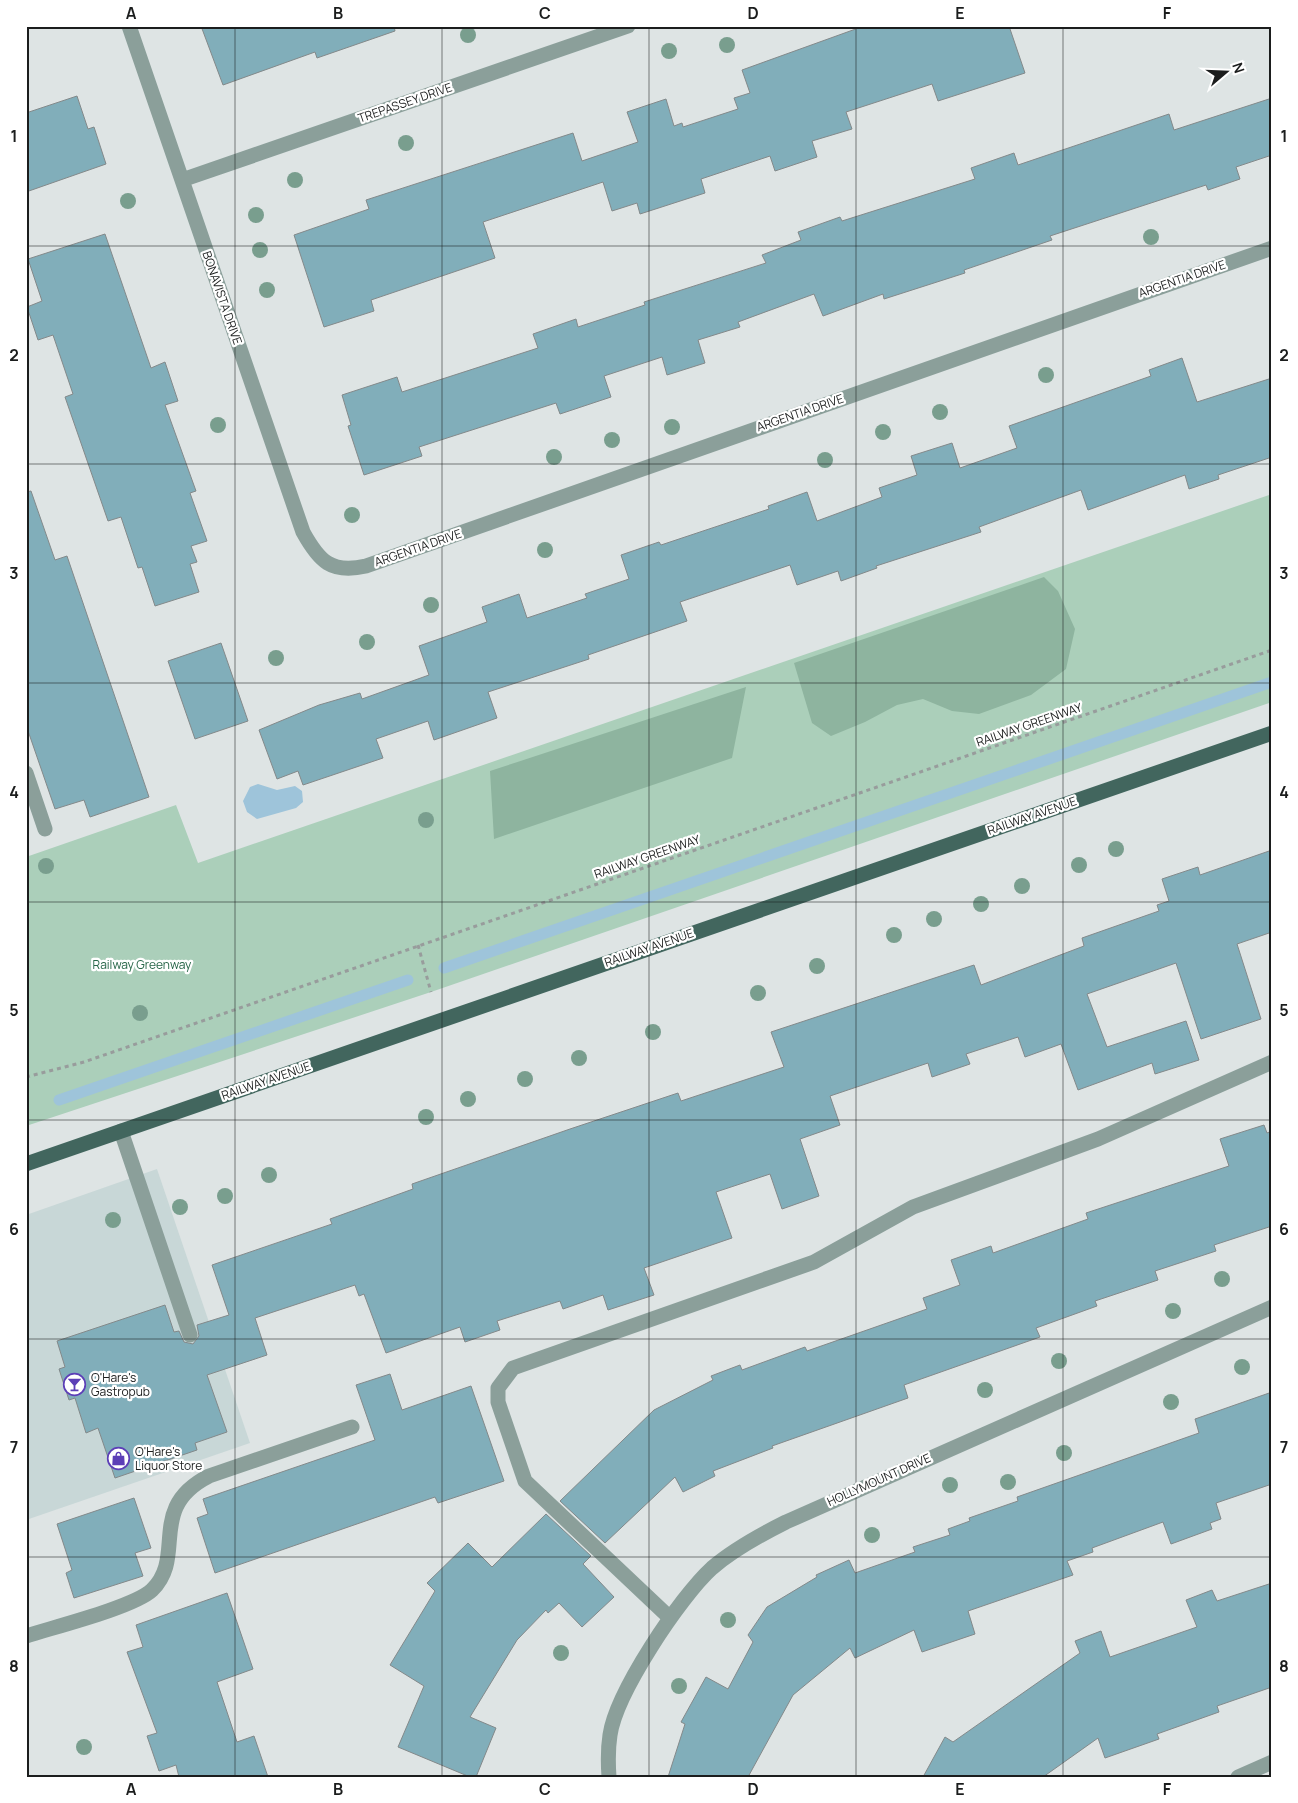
<svg xmlns="http://www.w3.org/2000/svg" width="1298" height="1803" font-family="Manrope,sans-serif">
<style>
.built{fill:#c8d7d7}
.green{fill:#abcfba}
.forest{fill:#8eb49f}
.water{fill:#9ec4da}
.lines{fill:none;stroke-linecap:round;stroke-linejoin:round}
.stream{stroke:#9ec4da;stroke-width:11}
.building{fill:#81aeba;stroke:#83898a}
.path{stroke:#989c9c;stroke-width:3;stroke-dasharray:4 4;stroke-linecap:butt}
.minor{stroke:#8b9f9a;stroke-width:15}
.major{stroke:#42665e;stroke-width:15}
.tree{fill:#799e8e}
.grid{fill:none;stroke:#1b1d1d;stroke-width:1;stroke-opacity:0.55}
.labels{text-anchor:middle;stroke-width:4.5;stroke-linejoin:round;paint-order:stroke}
.street-label{font-size:12px;fill:#1b1d1d;stroke:#fff}
.park-label{font-size:12px;fill:#266547;stroke:#fff}
.poi-label{font-size:12px;fill:#1b1d1d;stroke:#fff;text-anchor:start}
.neatline{fill:none;stroke:#1b1d1d;stroke-width:2}
.grid-label{font-size:16px;text-anchor:middle;font-weight:bold;fill:#1b1d1d}
</style>
<rect width="100%" height="100%" fill="#dee4e4"/>
<path class="built" d="M 157,1169 L 250,1443 L 26,1520 L 26,1215 Z"/>
<path class="green" d="M 1272,494 L 1272,702 L 431,992 L 26,1126 L 26,857 L 176,805 L 198,863 Z"/>
<path class="forest" d="M 1044,577 L 1058,591 L 1075,629 L 1066,669 L 1031,695 L 979,714 L 952,711 L 923,699 L 897,705 L 865,722 L 831,736 L 812,723 L 794,663 Z
M 746,687 L 732,758 L 494,839 L 490,771 Z"/>
<path class="water" d="M 258,784 L 277,790 L 295,786 L 302,791 L 303,802 L 296,808 L 257,819 L 247,812 L 243,801 L 250,787 Z"/>
<g class="lines">
<path class="stream" d="M 444,968 L 1272,682
M 59,1100 L 408,980"/>
</g>
<path class="building" d="M 201,26 L 394,26 L 395,31 L 317,58 L 315,52 L 223,85 Z
M 864,26 L 1009,26 L 1025,73 L 938,101 L 932,84 L 846,112 L 852,129 L 812,141 L 817,157 L 775,171 L 770,156 L 701,179 L 705,193 L 640,214 L 637,203 L 612,211 L 603,182 L 483,222 L 495,258 L 371,300 L 374,311 L 324,327 L 294,235 L 369,209 L 366,200 L 573,133 L 582,161 L 638,142 L 627,112 L 666,99 L 674,126 L 682,123 L 683,127 L 738,109 L 734,98 L 750,93 L 742,70 Z
M 77,96 L 88,129 L 94,127 L 106,164 L 26,192 L 26,113 Z
M 1272,98 L 1272,155 L 1236,167 L 1240,179 L 1208,190 L 1206,185 L 1050,236 L 1052,240 L 964,270 L 965,273 L 884,299 L 883,294 L 823,316 L 814,294 L 738,322 L 740,327 L 698,340 L 705,363 L 667,375 L 662,357 L 604,376 L 611,397 L 560,414 L 556,403 L 419,447 L 422,456 L 364,475 L 348,426 L 351,425 L 342,395 L 397,377 L 402,392 L 538,348 L 533,334 L 576,319 L 578,327 L 645,305 L 644,302 L 766,263 L 762,255 L 801,240 L 798,232 L 840,217 L 842,221 L 975,179 L 971,168 L 1014,153 L 1018,165 L 1169,114 L 1174,130 Z
M 105,234 L 151,368 L 165,362 L 178,401 L 165,405 L 196,491 L 190,493 L 207,541 L 191,546 L 197,562 L 190,564 L 199,592 L 155,606 L 142,567 L 138,568 L 121,517 L 108,521 L 65,397 L 73,394 L 53,335 L 38,340 L 27,307 L 42,301 L 28,259 Z
M 1182,358 L 1197,402 L 1272,378 L 1272,457 L 1218,475 L 1219,479 L 1189,489 L 1185,475 L 1088,510 L 1081,490 L 979,527 L 981,532 L 876,566 L 877,568 L 841,581 L 838,571 L 797,585 L 790,565 L 680,602 L 687,621 L 588,655 L 589,659 L 488,692 L 497,718 L 434,740 L 428,721 L 376,739 L 383,758 L 303,785 L 298,771 L 277,779 L 259,730 L 319,705 L 360,693 L 362,699 L 429,675 L 419,646 L 487,622 L 482,607 L 519,594 L 527,618 L 587,598 L 585,594 L 629,579 L 621,555 L 659,542 L 661,545 L 769,509 L 768,506 L 807,492 L 817,521 L 882,497 L 879,488 L 917,475 L 911,456 L 952,443 L 960,468 L 1017,448 L 1009,426 L 1151,376 L 1149,370 Z
M 31,491 L 55,560 L 67,556 L 149,797 L 90,817 L 84,800 L 55,809 L 26,725 L 26,492 Z
M 221,643 L 248,721 L 195,739 L 168,661 Z
M 1272,850 L 1272,932 L 1237,944 L 1261,1019 L 1201,1039 L 1176,963 L 1087,994 L 1107,1047 L 1186,1021 L 1199,1060 L 1155,1074 L 1152,1063 L 1078,1090 L 1061,1044 L 1025,1057 L 1018,1037 L 966,1054 L 970,1064 L 932,1077 L 928,1063 L 830,1096 L 840,1125 L 800,1139 L 819,1196 L 782,1209 L 770,1174 L 716,1192 L 732,1238 L 644,1268 L 654,1295 L 608,1310 L 603,1295 L 563,1309 L 560,1301 L 497,1321 L 500,1330 L 465,1342 L 460,1327 L 386,1353 L 364,1294 L 359,1296 L 355,1285 L 255,1318 L 267,1355 L 207,1375 L 227,1432 L 195,1443 L 197,1450 L 115,1478 L 98,1428 L 86,1433 L 75,1398 L 69,1400 L 59,1369 L 65,1367 L 57,1341 L 165,1305 L 174,1332 L 179,1331 L 184,1342 L 193,1344 L 199,1336 L 197,1325 L 229,1315 L 212,1265 L 332,1224 L 330,1219 L 413,1189 L 412,1184 L 570,1129 L 678,1093 L 681,1101 L 784,1067 L 771,1032 L 974,965 L 981,985 L 1084,946 L 1082,938 L 1159,911 L 1157,905 L 1169,901 L 1162,879 L 1198,867 L 1200,875 Z
M 1264,1125 L 1267,1133 L 1272,1131 L 1272,1226 L 1214,1245 L 1216,1251 L 1155,1271 L 1158,1280 L 1095,1301 L 1097,1306 L 1036,1328 L 1040,1337 L 904,1385 L 908,1398 L 772,1446 L 773,1448 L 713,1471 L 715,1476 L 683,1492 L 675,1477 L 605,1543 L 560,1501 L 654,1410 L 713,1380 L 711,1376 L 740,1365 L 742,1370 L 805,1347 L 807,1351 L 927,1309 L 923,1298 L 960,1285 L 951,1260 L 991,1246 L 993,1253 L 1088,1219 L 1086,1213 L 1229,1166 L 1220,1139 Z
M 390,1374 L 402,1410 L 471,1386 L 504,1481 L 438,1503 L 435,1497 L 215,1573 L 197,1518 L 208,1514 L 203,1499 L 375,1440 L 356,1385 Z
M 1272,1392 L 1272,1484 L 1216,1503 L 1221,1519 L 1210,1523 L 1212,1529 L 1171,1544 L 1163,1522 L 1092,1548 L 1093,1552 L 1067,1561 L 1073,1575 L 968,1611 L 975,1634 L 922,1652 L 914,1630 L 855,1658 L 850,1648 L 793,1695 L 748,1777 L 668,1777 L 685,1724 L 681,1722 L 706,1677 L 728,1689 L 753,1642 L 748,1635 L 767,1607 L 817,1577 L 816,1575 L 849,1560 L 855,1573 L 915,1552 L 913,1547 L 950,1535 L 948,1529 L 970,1521 L 969,1518 L 1018,1501 L 1017,1497 L 1199,1433 L 1195,1419 Z
M 134,1498 L 151,1548 L 135,1553 L 143,1576 L 74,1598 L 66,1573 L 72,1570 L 57,1524 Z
M 546,1514 L 591,1556 L 583,1564 L 614,1597 L 582,1627 L 559,1603 L 548,1613 L 546,1610 L 517,1640 L 470,1717 L 496,1728 L 476,1777 L 470,1777 L 398,1747 L 424,1686 L 390,1665 L 435,1591 L 427,1583 L 468,1543 L 492,1567 Z
M 1272,1583 L 1272,1687 L 1217,1706 L 1219,1712 L 1157,1734 L 1159,1739 L 1105,1758 L 1098,1738 L 1043,1777 L 923,1777 L 945,1737 L 953,1742 L 1080,1653 L 1075,1641 L 1101,1631 L 1110,1657 L 1197,1627 L 1186,1600 L 1212,1590 L 1217,1601 Z
M 227,1593 L 253,1669 L 217,1682 L 237,1742 L 254,1736 L 268,1777 L 179,1777 L 176,1765 L 159,1771 L 147,1736 L 157,1733 L 127,1652 L 143,1647 L 136,1625 Z"/>
<g class="lines">
<path class="path" d="M 418,945 L 431,992
M 26,1077 L 84,1062 L 1272,650"/>
<path class="minor" d="M 129,26 L 303,532 C 319,561 331,574 366,566 L 1272,248
M 182,180 L 628,26
M 26,773 L 45,829
M 121,1131 L 190,1335
M 670,1618 L 525,1481 L 498,1402 L 498,1388 L 513,1368 L 814,1262 L 913,1207 L 1098,1139 L 1272,1062
M 26,1636 C 54,1627 134,1607 152,1590 C 187,1556 146,1508 209,1476 L 352,1427
M 609,1777 C 608,1763 608,1748 610,1735 C 616,1693 680,1597 712,1568 C 734,1549 760,1535 786,1522 L 1272,1307
M 1238,1777 L 1272,1762"/>
<path class="major" d="M 26,1164 L 1272,733"/>
</g>
<g class="tree">
<circle cx="468" cy="35" r="8"/>
<circle cx="727" cy="45" r="8"/>
<circle cx="669" cy="51" r="8"/>
<circle cx="406" cy="143" r="8"/>
<circle cx="295" cy="180" r="8"/>
<circle cx="128" cy="201" r="8"/>
<circle cx="256" cy="215" r="8"/>
<circle cx="1151" cy="237" r="8"/>
<circle cx="260" cy="250" r="8"/>
<circle cx="267" cy="290" r="8"/>
<circle cx="1046" cy="375" r="8"/>
<circle cx="940" cy="412" r="8"/>
<circle cx="218" cy="425" r="8"/>
<circle cx="672" cy="427" r="8"/>
<circle cx="883" cy="432" r="8"/>
<circle cx="612" cy="440" r="8"/>
<circle cx="554" cy="457" r="8"/>
<circle cx="825" cy="460" r="8"/>
<circle cx="352" cy="515" r="8"/>
<circle cx="545" cy="550" r="8"/>
<circle cx="431" cy="605" r="8"/>
<circle cx="367" cy="642" r="8"/>
<circle cx="276" cy="658" r="8"/>
<circle cx="426" cy="820" r="8"/>
<circle cx="1116" cy="849" r="8"/>
<circle cx="1079" cy="865" r="8"/>
<circle cx="46" cy="866" r="8"/>
<circle cx="1022" cy="886" r="8"/>
<circle cx="981" cy="904" r="8"/>
<circle cx="934" cy="919" r="8"/>
<circle cx="894" cy="935" r="8"/>
<circle cx="817" cy="966" r="8"/>
<circle cx="758" cy="993" r="8"/>
<circle cx="140" cy="1013" r="8"/>
<circle cx="653" cy="1032" r="8"/>
<circle cx="579" cy="1058" r="8"/>
<circle cx="525" cy="1079" r="8"/>
<circle cx="468" cy="1099" r="8"/>
<circle cx="426" cy="1117" r="8"/>
<circle cx="269" cy="1175" r="8"/>
<circle cx="225" cy="1196" r="8"/>
<circle cx="180" cy="1207" r="8"/>
<circle cx="113" cy="1220" r="8"/>
<circle cx="1222" cy="1279" r="8"/>
<circle cx="1173" cy="1311" r="8"/>
<circle cx="1059" cy="1361" r="8"/>
<circle cx="1242" cy="1367" r="8"/>
<circle cx="985" cy="1390" r="8"/>
<circle cx="1171" cy="1402" r="8"/>
<circle cx="1064" cy="1453" r="8"/>
<circle cx="1008" cy="1482" r="8"/>
<circle cx="950" cy="1485" r="8"/>
<circle cx="872" cy="1535" r="8"/>
<circle cx="728" cy="1620" r="8"/>
<circle cx="561" cy="1653" r="8"/>
<circle cx="679" cy="1686" r="8"/>
<circle cx="84" cy="1747" r="8"/>
</g>
<path class="grid" d="M 235,26 L 235,1777M 442,26 L 442,1777M 649,26 L 649,1777M 856,26 L 856,1777M 1063,26 L 1063,1777M 26,246 L 1272,246M 26,464 L 1272,464M 26,683 L 1272,683M 26,902 L 1272,902M 26,1120 L 1272,1120M 26,1339 L 1272,1339M 26,1557 L 1272,1557"/>
<defs>
<symbol id="bar-ring" viewBox="-11 -11 22 22"><circle r="9.5" fill="#fff" stroke="#5c3fb7" stroke-width="1.5"/><path d="M-6-5H6L.8 .8V4.5H3.5V6h-7V4.5H-.8V.8Z" fill="#5c3fb7"/></symbol>
<symbol id="shop-ring" viewBox="-11 -11 22 22"><circle r="9.5" fill="#fff" stroke="#5c3fb7" stroke-width="1.5"/><path d="M-5-2.5h2.3a2.7 3.5 0 0 1 5.4 0H5L5.5 6h-11ZM-1.5-2.5h3a1.5 2.3 0 0 0-3 0Z" fill="#5c3fb7"/></symbol>
</defs>
<g fill-rule="evenodd">
<use href="#bar-ring" x="62" y="1372" width="25" height="25"/>
<use href="#shop-ring" x="106" y="1446" width="25" height="25"/>
</g>
<g class="labels">
<g class="street-label">
<text transform="translate(405 103) rotate(-19)" y="4">TREPASSEY DRIVE</text>
<text transform="translate(1182 279) rotate(-19)" y="4">ARGENTIA DRIVE</text>
<text transform="translate(222 298) rotate(71)" y="4">BONAVISTA DRIVE</text>
<text transform="translate(800 413) rotate(-19)" y="4">ARGENTIA DRIVE</text>
<text transform="translate(418 548) rotate(-19)" y="4">ARGENTIA DRIVE</text>
<text transform="translate(1029 725) rotate(-19)" y="4">RAILWAY GREENWAY</text>
<text transform="translate(1032 816) rotate(-19)" y="4">RAILWAY AVENUE</text>
<text transform="translate(647 857) rotate(-19)" y="4">RAILWAY GREENWAY</text>
<text transform="translate(649 948) rotate(-19)" y="4">RAILWAY AVENUE</text>
<text transform="translate(266 1081) rotate(-19)" y="4">RAILWAY AVENUE</text>
<text transform="translate(879 1480) rotate(-24)" y="4">HOLLYMOUNT DRIVE</text>
</g>
<g class="park-label">
<text x="142" y="969">Railway Greenway</text>
</g>
<g class="poi-label">
<text x="91" y="1382">O'Hare's<tspan x="91" dy="14">Gastropub</tspan></text>
<text x="135" y="1456">O'Hare's<tspan x="135" dy="14">Liquor Store</tspan></text>
</g>
</g>
<rect width="1298" height="1803" fill="none" stroke="#ffffff" stroke-width="55"/>
<g transform="translate(1226 72) rotate(71)" stroke="#ffffff" stroke-width="4" paint-order="stroke">
<path d="M0-4L9 19L0 12L-9 19Z" fill="#1b1d1d"/>
<text y="-8" font-size="14" font-weight="bold" text-anchor="middle" fill="#1b1d1d">N</text>
</g>
<rect x="28" y="28" width="1242" height="1748" class="neatline"/>
<g class="grid-label">
<text x="131" y="19">A</text>
<text x="338" y="19">B</text>
<text x="545" y="19">C</text>
<text x="753" y="19">D</text>
<text x="960" y="19">E</text>
<text x="1167" y="19">F</text>
<text x="14" y="142">1</text>
<text x="1284" y="142">1</text>
<text x="14" y="361">2</text>
<text x="1284" y="361">2</text>
<text x="14" y="579">3</text>
<text x="1284" y="579">3</text>
<text x="14" y="798">4</text>
<text x="1284" y="798">4</text>
<text x="14" y="1016">5</text>
<text x="1284" y="1016">5</text>
<text x="14" y="1235">6</text>
<text x="1284" y="1235">6</text>
<text x="14" y="1453">7</text>
<text x="1284" y="1453">7</text>
<text x="14" y="1672">8</text>
<text x="1284" y="1672">8</text>
<text x="131" y="1795">A</text>
<text x="338" y="1795">B</text>
<text x="545" y="1795">C</text>
<text x="753" y="1795">D</text>
<text x="960" y="1795">E</text>
<text x="1167" y="1795">F</text>
</g>
</svg>
